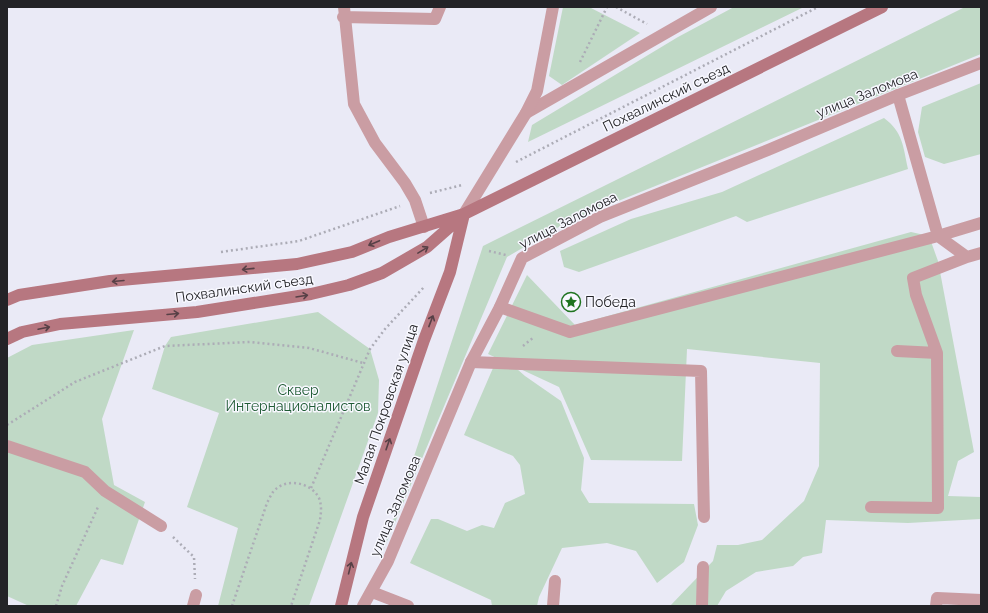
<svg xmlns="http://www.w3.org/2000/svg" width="988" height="613" font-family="Raleway,sans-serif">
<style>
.green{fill:#c0d9c6}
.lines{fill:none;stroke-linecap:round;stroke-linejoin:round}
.path{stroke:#acacb6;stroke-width:2.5;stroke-dasharray:2 3;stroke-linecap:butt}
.lane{stroke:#ca9da3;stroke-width:12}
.street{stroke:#ca9da3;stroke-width:12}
.secondary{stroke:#b77780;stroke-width:12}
.oneway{stroke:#574046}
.labels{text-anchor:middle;stroke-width:3;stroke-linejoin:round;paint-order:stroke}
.street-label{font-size:14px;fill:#232327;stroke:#f8f8ff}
.poi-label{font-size:14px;fill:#232327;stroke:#f8f8ff;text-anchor:start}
.park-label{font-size:14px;fill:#1e5a33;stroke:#f8f8ff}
</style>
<rect width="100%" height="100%" fill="#eaeaf6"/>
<path class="green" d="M 563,7 L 589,7 L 640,33 L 562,85 L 549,76 Z
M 734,7 L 804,7 L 528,142 L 532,125 L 678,37 Z
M 965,7 L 981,7 L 981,54 L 569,221 L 507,257 L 383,551 L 483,246 Z
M 981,83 L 981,154 L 944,164 L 925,157 L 918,132 L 922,107 Z
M 884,118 C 903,132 903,146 908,169 L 747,222 L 736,216 L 579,272 L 564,267 L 560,251 L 631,219 L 722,192 Z
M 911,232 L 929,236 L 938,261 L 974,452 L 958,461 L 948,496 L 981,497 L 981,519 L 908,523 L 826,520 L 822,553 L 803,557 L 793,566 L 756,572 L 726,591 L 717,606 L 670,606 L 713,561 L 717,545 L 738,545 L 762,540 L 804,501 L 819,466 L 820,363 L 687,349 L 682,461 L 591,460 L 559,387 L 488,354 L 527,275 L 575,325 Z
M 318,312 L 370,349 L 379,380 L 378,413 L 309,606 L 218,606 L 238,528 L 187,507 L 219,413 L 152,389 L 165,346 L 171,337 Z
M 134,330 L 102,419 L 114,485 L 145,502 L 123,565 L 101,559 L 76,606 L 29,606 L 7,596 L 7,358 L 32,345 Z
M 493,368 L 517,369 L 525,376 L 561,401 L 584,458 L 581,490 L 589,503 L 694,504 L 698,525 L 684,562 L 657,583 L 636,551 L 607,543 L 562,548 L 539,597 L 537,606 L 492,606 L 491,600 L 410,563 L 431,519 L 438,519 L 467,531 L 482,525 L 494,528 L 505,503 L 525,494 L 520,465 L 513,456 L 464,435 Z"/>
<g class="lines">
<path class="path" d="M 616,7 L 647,24
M 580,62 L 607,7
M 516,162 L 818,7
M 430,193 L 462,185
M 489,251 L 506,255
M 221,252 L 299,241 L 400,206
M 523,346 L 534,337
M 7,425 L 75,382 L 165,346 L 250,342 L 309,348 L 363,363
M 311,488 L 370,349 L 385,329 L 425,286
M 173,537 L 194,557 L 195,579
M 56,606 L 62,586 L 98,507
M 232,606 L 267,503 C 269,499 271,495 273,492 C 285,477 311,482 319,498 C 322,506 321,513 320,520 L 291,606"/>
<path class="lane" d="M 344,7 L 354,104 L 375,143 L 405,183 L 415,200 L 424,227
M 343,17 L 435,19 L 440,7
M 898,95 L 938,236 L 981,223
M 526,113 L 711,7
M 500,307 L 570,332 L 938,236 L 967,257 L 981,253
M 897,351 L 937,353
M 471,362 L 701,371 L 704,517
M 7,446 L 85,472 L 105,491 L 161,526
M 871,507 L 938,508 L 937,353 L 916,295 L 913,278 L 967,257
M 372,592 L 408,606
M 193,606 L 196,595
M 553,606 L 555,581
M 702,606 L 703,567"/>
<path class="street" d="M 464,214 L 526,113 L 537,91 L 553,7
M 363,606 L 388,561 L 471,362 L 500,307 L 522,258 L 600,217 L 768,150 L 898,95 L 981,63
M 936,606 L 937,598 L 981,600"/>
<path class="secondary" d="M 7,300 L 19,295 L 110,281 L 297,264 L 352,252 L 389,237 L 464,214 L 882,7
M 7,339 L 22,332 L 60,324 L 197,312 L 311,294 L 349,285 L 382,273 L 427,247 L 461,217
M 341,606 L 363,517 L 424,340 L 450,272 L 464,214"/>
</g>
<defs><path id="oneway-shaft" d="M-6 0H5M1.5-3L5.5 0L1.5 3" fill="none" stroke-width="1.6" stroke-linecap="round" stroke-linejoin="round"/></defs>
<g class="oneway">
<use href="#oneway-shaft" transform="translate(374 243) rotate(157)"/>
<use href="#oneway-shaft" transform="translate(423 250) rotate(-31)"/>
<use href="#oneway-shaft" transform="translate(248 269) rotate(174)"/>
<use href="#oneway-shaft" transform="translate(118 281) rotate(175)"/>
<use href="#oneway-shaft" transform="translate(302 296) rotate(-9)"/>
<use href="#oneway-shaft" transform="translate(173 314) rotate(-5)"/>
<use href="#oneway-shaft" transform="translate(431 321) rotate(-69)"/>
<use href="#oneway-shaft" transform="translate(44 328) rotate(-12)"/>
<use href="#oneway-shaft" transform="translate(388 444) rotate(-71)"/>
<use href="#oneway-shaft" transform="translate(350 568) rotate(-76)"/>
</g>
<defs>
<symbol id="sight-ring" viewBox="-11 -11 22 22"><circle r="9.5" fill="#f8f8ff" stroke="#1f7420" stroke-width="1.5"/><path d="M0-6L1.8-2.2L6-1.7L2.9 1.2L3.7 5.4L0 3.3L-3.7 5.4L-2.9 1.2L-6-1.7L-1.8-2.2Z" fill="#1f7420"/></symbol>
</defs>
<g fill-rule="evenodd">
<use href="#sight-ring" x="560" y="291" width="22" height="22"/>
</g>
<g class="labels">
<g class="street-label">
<text transform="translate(867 93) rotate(-22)" y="5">улица Заломова</text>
<text transform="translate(666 97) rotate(-26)" y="5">Похвалинский съезд</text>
<text transform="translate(568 220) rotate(-27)" y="5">улица Заломова</text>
<text transform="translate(244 288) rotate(-8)" y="5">Похвалинский съезд</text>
<text transform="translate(386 404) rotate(-71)" y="5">Малая Покровская улица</text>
<text transform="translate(395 506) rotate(-67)" y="5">улица Заломова</text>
</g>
<g class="poi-label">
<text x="585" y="307">Победа</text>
</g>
<g class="park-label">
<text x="298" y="395">Сквер<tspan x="298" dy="16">Интернационалистов</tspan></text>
</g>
</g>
<rect width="988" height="613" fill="none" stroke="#232327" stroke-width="16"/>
</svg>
